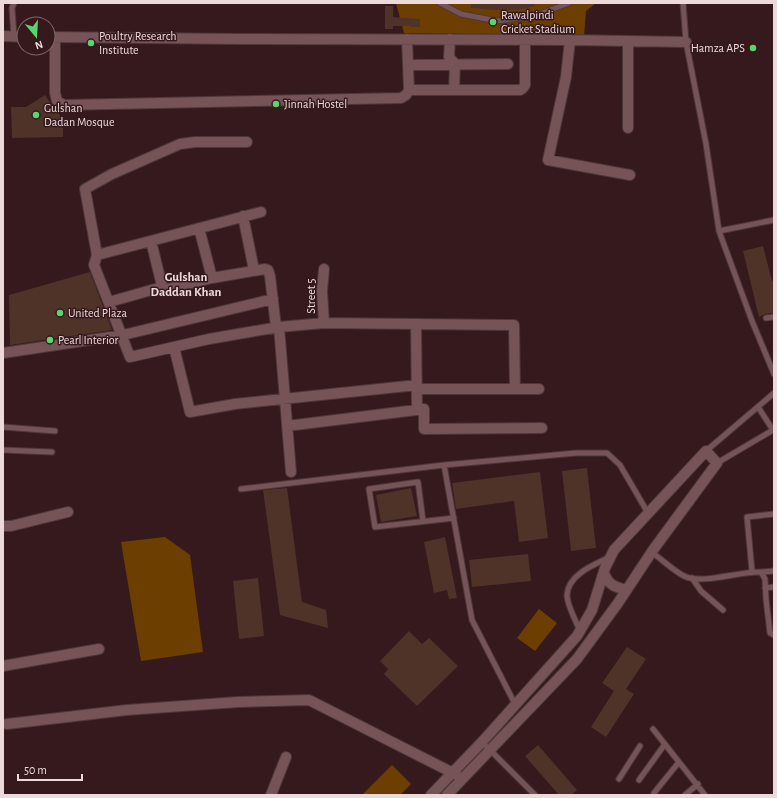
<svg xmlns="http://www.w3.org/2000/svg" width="777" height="798" font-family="'Alegreya Sans',sans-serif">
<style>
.green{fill:#6c3f01}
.building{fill:#4f3228}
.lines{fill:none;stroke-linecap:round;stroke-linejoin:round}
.service-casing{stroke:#4d373a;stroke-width:7}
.minor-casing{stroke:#4d373a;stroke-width:12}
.service{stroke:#755357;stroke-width:5}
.minor{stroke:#755357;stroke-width:10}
.poi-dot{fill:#59d56f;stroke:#35191d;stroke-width:1.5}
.labels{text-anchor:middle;stroke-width:3;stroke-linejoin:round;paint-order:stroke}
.poi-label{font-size:12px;fill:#edd9da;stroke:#35191d;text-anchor:start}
.street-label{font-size:12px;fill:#edd9da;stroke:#35191d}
.neighbourhood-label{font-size:13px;font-weight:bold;fill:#edd9da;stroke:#35191d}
</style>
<rect width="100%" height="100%" fill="#35191d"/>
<path class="green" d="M 396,3 L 596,3 L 586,11 L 584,36 L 404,33 Z
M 165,537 L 190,555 L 203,652 L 141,661 L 121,542 Z
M 539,609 L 557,623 L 535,651 L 517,638 Z
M 392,765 L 411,784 L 400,795 L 362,795 Z"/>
<path class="building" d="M 471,3 L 534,3 L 535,6 L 516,10 L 495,10 L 471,8 Z
M 385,6 L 393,6 L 393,17 L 420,19 L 420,27 L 410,27 L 410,26 L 393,26 L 393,29 L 385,29 Z
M 45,95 L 52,105 L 56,108 L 63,122 L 63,137 L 12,138 L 11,107 L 26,107 Z
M 763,246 L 772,281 L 774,280 L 774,313 L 765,314 L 759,317 L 743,251 Z
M 90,272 L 112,330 L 10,345 L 9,295 Z
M 587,468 L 596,548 L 571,551 L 562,471 Z
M 540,472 L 548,538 L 519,542 L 514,501 L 456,509 L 452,483 Z
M 287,488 L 302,602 L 326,610 L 328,628 L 280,615 L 263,490 Z
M 411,488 L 417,516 L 381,522 L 376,495 Z
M 445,537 L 457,598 L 449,599 L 447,590 L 434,593 L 424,542 Z
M 528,554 L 531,581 L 472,587 L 469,560 Z
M 258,578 L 264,636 L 239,639 L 233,581 Z
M 409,631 L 422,644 L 429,638 L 458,666 L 417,706 L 384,674 L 388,669 L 380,661 Z
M 627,647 L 646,659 L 626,689 L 634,694 L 606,737 L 591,727 L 614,691 L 602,683 Z
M 538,745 L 577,790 L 571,795 L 559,795 L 525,756 Z"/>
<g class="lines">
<defs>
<path id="service" d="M 440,3 L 461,14 L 497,21 L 534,16 L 569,3
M 683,3 L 686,42 L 706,144 L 719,231 L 752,321 L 774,374
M 14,37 L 12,8 L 14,3
M 719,231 L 774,220
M 766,318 L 774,317
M 3,427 L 55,431
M 3,450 L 52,452
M 706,451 L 774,393
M 717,463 L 773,430 L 758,407
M 444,465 L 472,620 L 515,704
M 241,489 L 444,465 L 576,453 L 607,453 L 620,465 L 648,513
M 423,521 L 418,482 L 369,489 L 375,527 L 454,518
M 651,552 C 662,559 672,570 684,576 C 702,585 740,571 761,572 L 765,579 L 766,599 L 770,633 L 774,635
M 752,571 L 747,517 L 774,514
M 761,572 L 774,571
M 692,578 L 701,591 L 723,610
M 765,588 L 774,587
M 580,631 C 576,621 567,605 567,595 C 568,575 593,565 608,558
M 653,729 L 705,795
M 482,742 L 535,795
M 619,779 L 640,746
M 639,780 L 665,744
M 655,795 L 654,793 L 679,762
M 685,795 L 698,784"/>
<path id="minor" d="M 3,36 L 24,37
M 48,37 L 239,39 L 570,40 L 686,42
M 55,37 L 55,93 L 57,101 L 64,105 L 401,98 L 406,95 L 409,90 L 407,39
M 450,39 L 449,57 L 455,64 L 454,90
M 570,40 L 566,77 L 548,160 L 630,175
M 628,41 L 628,128
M 408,65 L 508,64
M 409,90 L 520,90 L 523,88 L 525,85 L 525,39
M 261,212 L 97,255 L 94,265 L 130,357 L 209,339 L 279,327 L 324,323 L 514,325 L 515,389
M 243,216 L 254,270
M 199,228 L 212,278
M 151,241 L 163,290
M 97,255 L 85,189 L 112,174 L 180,144 L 195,142 L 247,142
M 109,302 L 155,289 L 163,290 L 212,278 L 265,269 L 268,270 L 270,276 L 276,327
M 324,323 L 322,291 L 324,269
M 416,324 L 417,410
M 279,327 L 291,472
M 174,347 L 190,412 L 235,404 L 417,385
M 3,353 L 123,335 L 273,299
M 417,389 L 539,389
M 287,426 L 424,409 L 424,429 L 542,428
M 3,526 L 11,526 L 68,512
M 604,573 C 608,585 615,587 626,590
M 3,666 L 99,649
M 7,724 L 127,710 L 238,702 L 309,700 L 457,775
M 271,795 L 286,757
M 431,795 L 482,742 L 577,636 L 592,610 L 605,568 L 614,550 L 706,451 L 717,463 L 653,550 L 618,603 L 577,659 L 447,795"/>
</defs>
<use href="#service" class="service-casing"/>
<use href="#minor" class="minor-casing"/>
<use href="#service" class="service"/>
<use href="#minor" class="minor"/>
</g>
<g class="poi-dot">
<circle cx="493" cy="22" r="4"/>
<circle cx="91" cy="43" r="4"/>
<circle cx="753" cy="48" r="4"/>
<circle cx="276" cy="104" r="4"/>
<circle cx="36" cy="115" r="4"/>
<circle cx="60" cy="313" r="4"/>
<circle cx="50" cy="340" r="4"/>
</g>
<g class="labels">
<g class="poi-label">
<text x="501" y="19">Rawalpindi<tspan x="501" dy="14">Cricket Stadium</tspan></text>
<text x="99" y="40">Poultry Research<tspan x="99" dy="14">Institute</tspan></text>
<text x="745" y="52" text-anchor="end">Hamza APS</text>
<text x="284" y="108">Jinnah Hostel</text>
<text x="44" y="112">Gulshan<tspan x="44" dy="14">Dadan Mosque</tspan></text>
<text x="68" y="317">United Plaza</text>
<text x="58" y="344">Pearl Interior</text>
</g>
<g class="street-label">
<text transform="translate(311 296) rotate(-90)" y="4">Street 5</text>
</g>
<g class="neighbourhood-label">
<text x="186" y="281">Gulshan<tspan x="186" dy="15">Daddan Khan</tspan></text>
</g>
</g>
<rect width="777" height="798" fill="none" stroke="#edd9da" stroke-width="8"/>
<g transform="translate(36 36) rotate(162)"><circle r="19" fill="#35191d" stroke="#7f6669"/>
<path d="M0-3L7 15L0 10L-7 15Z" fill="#59d56f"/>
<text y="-6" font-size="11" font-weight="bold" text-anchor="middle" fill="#edd9da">N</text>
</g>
<path d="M18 774v6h64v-6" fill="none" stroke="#edd9da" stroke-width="2"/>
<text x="24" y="774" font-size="12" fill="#edd9da" stroke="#35191d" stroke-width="3" paint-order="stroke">50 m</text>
</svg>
